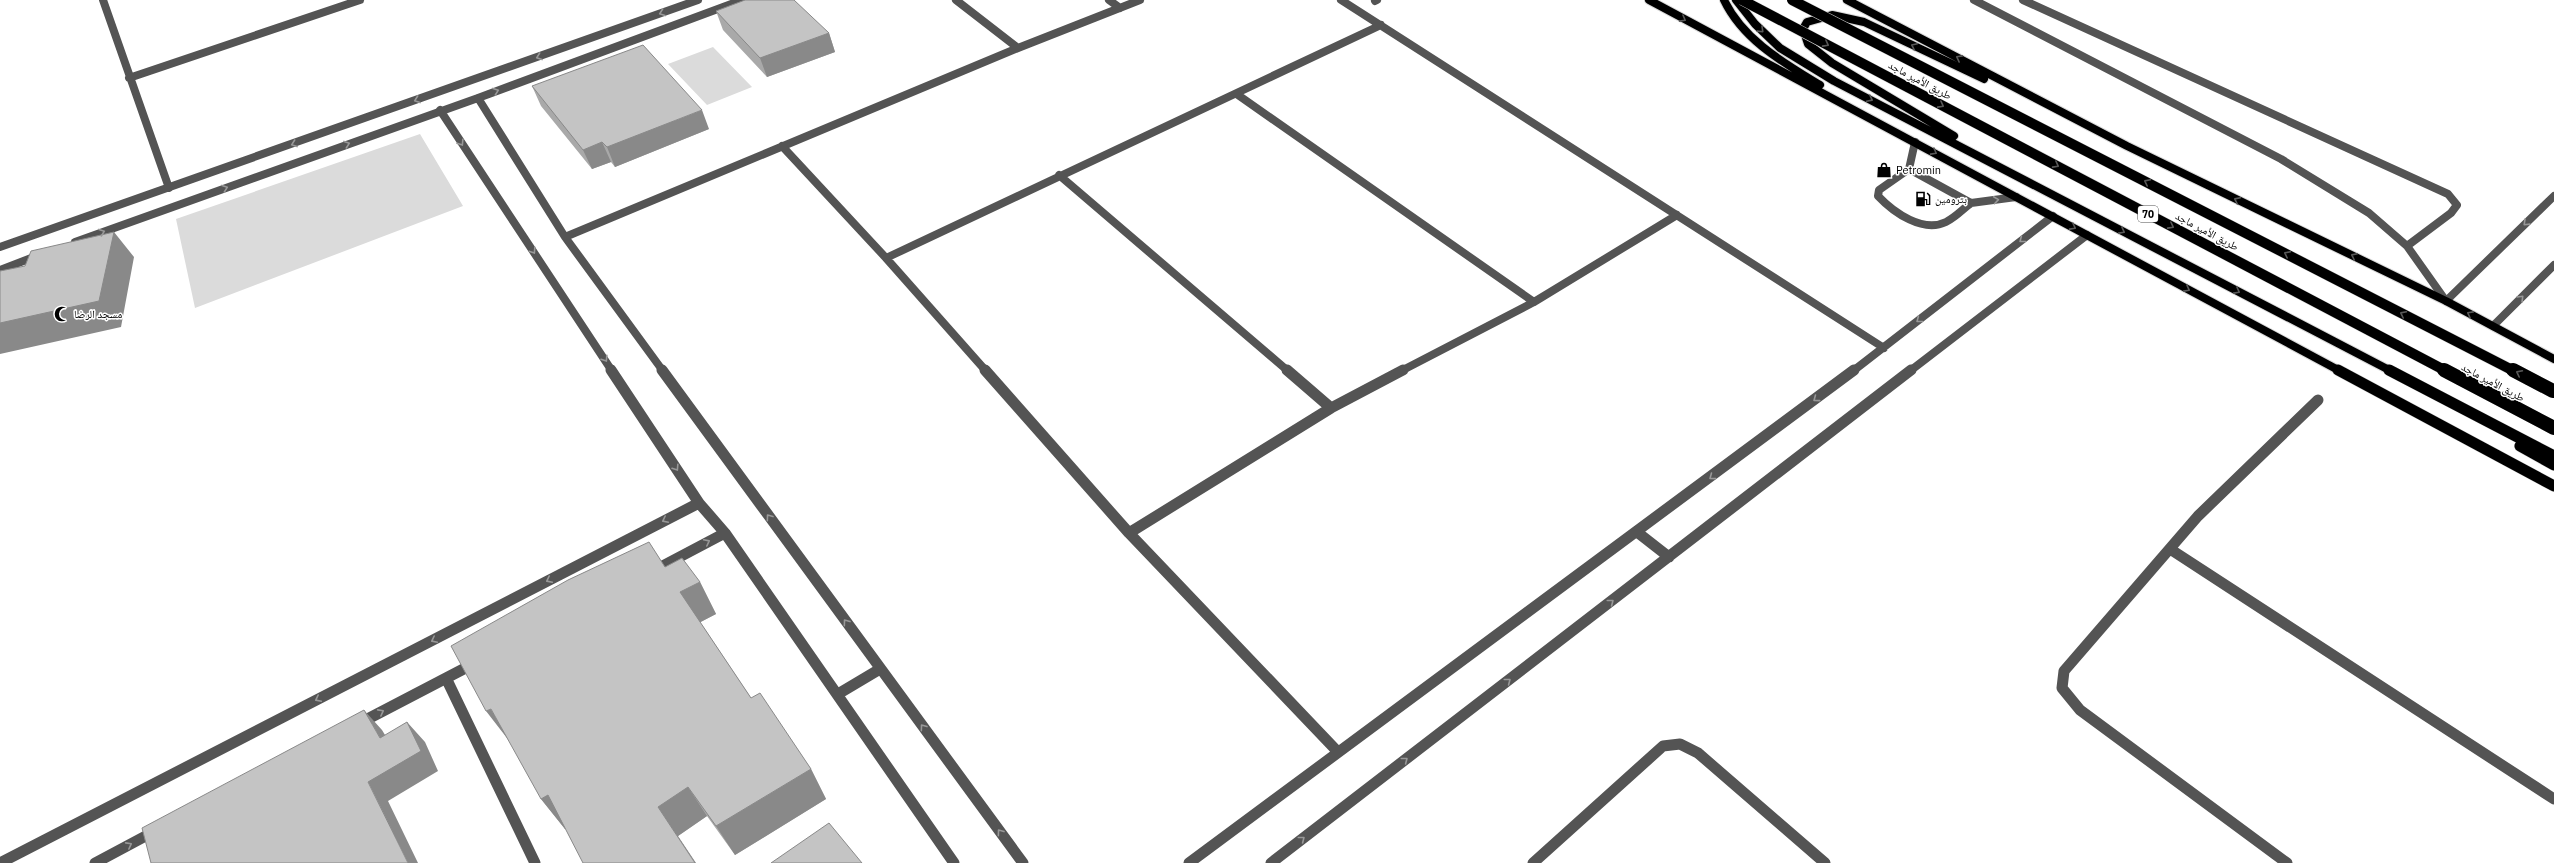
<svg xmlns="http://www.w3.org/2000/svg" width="2554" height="863" font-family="'IBM Plex Sans','Noto Naskh Arabic',sans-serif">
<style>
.green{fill:#dbdbdb}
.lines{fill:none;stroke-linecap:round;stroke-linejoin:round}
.major-far1-casing{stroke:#dbdbdb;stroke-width:10}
.major-casing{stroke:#dbdbdb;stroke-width:12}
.minor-far1{stroke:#545454;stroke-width:8}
.minor{stroke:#545454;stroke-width:11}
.major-far1{stroke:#000;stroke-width:8}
.major{stroke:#000;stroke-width:11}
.highway-bridge-far1-casing{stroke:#dbdbdb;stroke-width:11;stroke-linecap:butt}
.highway-bridge-casing{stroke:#dbdbdb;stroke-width:14;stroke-linecap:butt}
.highway-bridge-far1{stroke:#000;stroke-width:10}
.highway-bridge{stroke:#000;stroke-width:14}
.wall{fill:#a9a9a9}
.shaded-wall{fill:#898989}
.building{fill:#c4c4c4;stroke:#898989}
.oneway{stroke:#989898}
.oneway2{stroke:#595959}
.labels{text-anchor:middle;stroke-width:3;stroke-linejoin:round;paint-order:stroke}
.shield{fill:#fff;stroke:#4c4c4c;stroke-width:1}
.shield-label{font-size:10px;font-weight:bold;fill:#000}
.street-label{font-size:11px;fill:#000;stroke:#fff}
.poi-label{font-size:11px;fill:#000;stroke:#fff;text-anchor:start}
</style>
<rect width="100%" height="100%" fill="#fff"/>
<path class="green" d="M 713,47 L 752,87 L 707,105 L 668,64 Z
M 420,134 L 463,206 L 195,308 L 176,219 Z"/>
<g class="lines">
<defs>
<path id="major-far1" d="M 1649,0 L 2340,371
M 1724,0 C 1743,40 1784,63 1820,85
M 1736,0 L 1755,24 L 1780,48 L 1834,81 L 2391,371
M 1847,0 L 2127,146 L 2446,301 L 2554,359
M 1954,136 L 1832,63 L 1808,44 L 1803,29 L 1807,22 L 1832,15 L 1864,22 L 1984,79"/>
<path id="major" d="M 2338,370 L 2554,486
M 2389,370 L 2554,456
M 2520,446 L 2554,465"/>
</defs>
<use href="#major-far1" class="major-far1-casing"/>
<use href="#major" class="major-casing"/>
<path class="minor-far1" d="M 103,0 L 169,188
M 956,0 L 1018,48
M 1109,0 L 1120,8
M 1341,0 L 1884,348
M 1974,0 L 2281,159 L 2369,213 L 2407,246 L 2446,301 L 2554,196
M 2023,0 L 2448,194 L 2457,205 L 2451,213 L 2407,246
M 1375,1 L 1377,0
M 129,78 L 360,0
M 1238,95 L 1534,302
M 478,98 L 565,237 L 663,371
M 440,110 L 612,371
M 1915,142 L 1909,169 L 1971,203 L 2016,197
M 782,146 L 886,258 L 986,371
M 1909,169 L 1879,190 L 1878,196 C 1894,213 1923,233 1946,222 C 1956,217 1963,209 1971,203
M 1059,175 L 1288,371
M 565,237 L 1018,48 L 1140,0
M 75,242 L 478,98 L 742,0
M 0,247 L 698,0
M 886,258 L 1381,25
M 0,270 L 39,255
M 2493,326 L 2554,265
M 1401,371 L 1534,302 L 1677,215
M 1853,371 L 2053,216
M 1910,371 L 2087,235"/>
<path class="minor" d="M 611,370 L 699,503 L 725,533 L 954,863
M 662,370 L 1023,863
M 985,370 L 1129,533 L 1337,751
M 1287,370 L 1331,408
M 1637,532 L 1669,557
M 1129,533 L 1331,408 L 1403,370
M 2170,549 L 2554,799
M 653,571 L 725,533
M 446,678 L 535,863
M 838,694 L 880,669
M 358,724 L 475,663
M 0,863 L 699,503
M 95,863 L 155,831
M 1189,863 L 1854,370
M 1271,863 L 1911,370
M 1533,863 L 1663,746 L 1680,744 L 1698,753 L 1825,863
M 2287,863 L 2080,710 L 2062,688 L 2064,671 L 2198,516 L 2318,400"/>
<use href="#major-far1" class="major-far1"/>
<use href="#major" class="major"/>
<defs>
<path id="highway-bridge-far1" d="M 1742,0 L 2446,371
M 1792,0 L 2514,371"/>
<path id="highway-bridge" d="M 2444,370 L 2554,428
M 2513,370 L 2553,391"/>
</defs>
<use href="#highway-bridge-far1" class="highway-bridge-far1-casing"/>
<use href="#highway-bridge" class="highway-bridge-casing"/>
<use href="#highway-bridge-far1" class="highway-bridge-far1"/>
<use href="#highway-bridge" class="highway-bridge"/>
</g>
<path class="wall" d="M 716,11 L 829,33 L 835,52 L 767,77 L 723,30 Z
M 532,86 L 709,129 L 615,167 L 611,162 L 592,169 L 541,106 Z
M 665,567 L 700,582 L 716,614 L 700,622 L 751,698 L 811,769 L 826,799 L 735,855 L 707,816 L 678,836 L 565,829 L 541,799 Z"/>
<path class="shaded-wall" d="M 829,33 L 835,52 L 767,77 L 760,58 Z
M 702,110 L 709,129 L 615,167 L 607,147 Z
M 602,142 L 611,162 L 592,169 L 583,150 Z
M 114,232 L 134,257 L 121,327 L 0,354 L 0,323 Z
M 700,582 L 716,614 L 697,624 L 680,592 Z
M 491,709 L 510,742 L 486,711 Z
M 364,710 L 382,730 L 399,758 L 380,738 Z
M 407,722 L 425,742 L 438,771 L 388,801 L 418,863 L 408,863 L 368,782 Z
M 811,769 L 826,799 L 735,855 L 716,826 Z
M 688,787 L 707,816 L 678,836 L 696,863 L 695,863 L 658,807 Z
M 548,795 L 571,825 L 565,829 L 541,799 Z"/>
<path class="building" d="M 745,0 L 794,0 L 829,33 L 760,58 L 716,11 Z
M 643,45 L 702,110 L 607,147 L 602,142 L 583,150 L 532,86 Z
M 114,232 L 99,301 L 0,323 L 0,271 L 25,266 L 31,251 Z
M 649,542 L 665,567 L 682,558 L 700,582 L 680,592 L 751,698 L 760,693 L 811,769 L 716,826 L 688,787 L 658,807 L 695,863 L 583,863 L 548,795 L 541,799 L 491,709 L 486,711 L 451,646 L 568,580 Z
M 364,710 L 380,738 L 407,722 L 421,751 L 368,782 L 408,863 L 151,863 L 142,828 Z
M 829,823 L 862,863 L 771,863 Z"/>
<defs><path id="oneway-chevron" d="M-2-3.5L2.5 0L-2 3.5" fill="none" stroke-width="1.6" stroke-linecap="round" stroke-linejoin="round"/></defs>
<g class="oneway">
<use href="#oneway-chevron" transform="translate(662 13) rotate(160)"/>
<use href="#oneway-chevron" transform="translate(539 57) rotate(160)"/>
<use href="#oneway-chevron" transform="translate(496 91) rotate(-20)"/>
<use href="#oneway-chevron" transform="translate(417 100) rotate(160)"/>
<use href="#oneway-chevron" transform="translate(461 143) rotate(57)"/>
<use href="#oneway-chevron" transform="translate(294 144) rotate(160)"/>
<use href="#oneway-chevron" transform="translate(347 144) rotate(-20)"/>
<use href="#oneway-chevron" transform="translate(225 188) rotate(-20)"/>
<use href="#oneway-chevron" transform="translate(1996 200) rotate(-8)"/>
<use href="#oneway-chevron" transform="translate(2526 223) rotate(136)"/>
<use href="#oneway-chevron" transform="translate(102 232) rotate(-20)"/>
<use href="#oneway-chevron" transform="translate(2022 240) rotate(142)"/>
<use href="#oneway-chevron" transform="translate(533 251) rotate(57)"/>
<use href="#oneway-chevron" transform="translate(2521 298) rotate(-45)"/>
<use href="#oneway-chevron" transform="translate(1919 320) rotate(142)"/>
<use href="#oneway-chevron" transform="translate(605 359) rotate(57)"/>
<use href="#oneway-chevron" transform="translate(1816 399) rotate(143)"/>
<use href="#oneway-chevron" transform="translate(676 468) rotate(57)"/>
<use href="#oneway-chevron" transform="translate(1712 477) rotate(143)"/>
<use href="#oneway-chevron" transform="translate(769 517) rotate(-126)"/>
<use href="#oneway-chevron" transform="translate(665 520) rotate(153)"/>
<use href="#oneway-chevron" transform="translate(707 542) rotate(-27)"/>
<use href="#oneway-chevron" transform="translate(549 580) rotate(153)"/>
<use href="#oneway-chevron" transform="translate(1611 602) rotate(-38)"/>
<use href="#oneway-chevron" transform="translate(846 622) rotate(-126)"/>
<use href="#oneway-chevron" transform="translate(434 640) rotate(153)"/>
<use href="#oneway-chevron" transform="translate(1508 681) rotate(-38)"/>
<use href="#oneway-chevron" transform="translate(318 699) rotate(153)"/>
<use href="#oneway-chevron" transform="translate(381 712) rotate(-28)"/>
<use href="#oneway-chevron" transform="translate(923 727) rotate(-126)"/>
<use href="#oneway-chevron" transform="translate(1405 760) rotate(-38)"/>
<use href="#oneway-chevron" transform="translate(1000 832) rotate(-126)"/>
<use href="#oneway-chevron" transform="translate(1302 839) rotate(-38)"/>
<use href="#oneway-chevron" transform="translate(129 845) rotate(-28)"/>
</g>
<g class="oneway2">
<use href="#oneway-chevron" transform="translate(1683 19) rotate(29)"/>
<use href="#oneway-chevron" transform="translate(1761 30) rotate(44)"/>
<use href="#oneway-chevron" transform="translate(1826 44) rotate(28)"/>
<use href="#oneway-chevron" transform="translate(1914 46) rotate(-155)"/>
<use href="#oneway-chevron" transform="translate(1959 58) rotate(-152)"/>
<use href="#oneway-chevron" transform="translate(1870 99) rotate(27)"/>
<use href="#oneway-chevron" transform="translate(1941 105) rotate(28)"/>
<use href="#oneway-chevron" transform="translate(1934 152) rotate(29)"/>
<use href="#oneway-chevron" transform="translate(2056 165) rotate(28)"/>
<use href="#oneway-chevron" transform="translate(2147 182) rotate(-153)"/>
<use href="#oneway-chevron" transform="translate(2237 200) rotate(-154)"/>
<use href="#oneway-chevron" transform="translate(2171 226) rotate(28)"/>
<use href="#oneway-chevron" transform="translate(2073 227) rotate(28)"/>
<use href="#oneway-chevron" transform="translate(2122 231) rotate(28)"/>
<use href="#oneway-chevron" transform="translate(2287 254) rotate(-153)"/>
<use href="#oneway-chevron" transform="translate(2354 256) rotate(-154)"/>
<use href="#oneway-chevron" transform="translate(2187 289) rotate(28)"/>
<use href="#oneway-chevron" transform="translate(2237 291) rotate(28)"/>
<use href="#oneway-chevron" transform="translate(2403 314) rotate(-153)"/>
<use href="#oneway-chevron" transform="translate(2470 314) rotate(-152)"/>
<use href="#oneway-chevron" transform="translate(2519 373) rotate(-153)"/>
</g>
<defs>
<symbol id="shop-bare" viewBox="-9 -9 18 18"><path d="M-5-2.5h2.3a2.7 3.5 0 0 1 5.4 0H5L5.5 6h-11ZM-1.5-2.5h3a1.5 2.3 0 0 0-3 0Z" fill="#000" stroke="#fff" stroke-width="2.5" paint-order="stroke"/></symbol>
<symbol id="fuel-bare" viewBox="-9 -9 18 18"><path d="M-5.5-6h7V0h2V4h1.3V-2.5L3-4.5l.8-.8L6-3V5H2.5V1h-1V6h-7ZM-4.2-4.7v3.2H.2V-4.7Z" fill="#000" stroke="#fff" stroke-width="2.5" paint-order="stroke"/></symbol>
<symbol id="mosque-bare" viewBox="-9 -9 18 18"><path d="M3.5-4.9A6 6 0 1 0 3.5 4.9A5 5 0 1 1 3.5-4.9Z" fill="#000" stroke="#fff" stroke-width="2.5" paint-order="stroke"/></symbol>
</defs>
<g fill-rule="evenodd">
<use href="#shop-bare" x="1873" y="159" width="22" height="22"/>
<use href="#fuel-bare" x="1912" y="188" width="22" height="22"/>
<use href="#mosque-bare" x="51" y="303" width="22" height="22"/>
</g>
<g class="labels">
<rect class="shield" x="2138" y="206" width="20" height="16" rx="3"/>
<g class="shield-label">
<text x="2148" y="218">70</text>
</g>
<g class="street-label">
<text transform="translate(1920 80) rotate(28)" y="4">طريق الأمير ماجد</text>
<text transform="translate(2207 231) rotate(28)" y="4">طريق الأمير ماجد</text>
<text transform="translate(2493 382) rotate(28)" y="4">طريق الأمير ماجد</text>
</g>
<g class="poi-label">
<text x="1896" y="174">Petromin</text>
<text x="1935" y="203">بترومين</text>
<text x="74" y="318">مسجد الرضا</text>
</g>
</g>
</svg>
